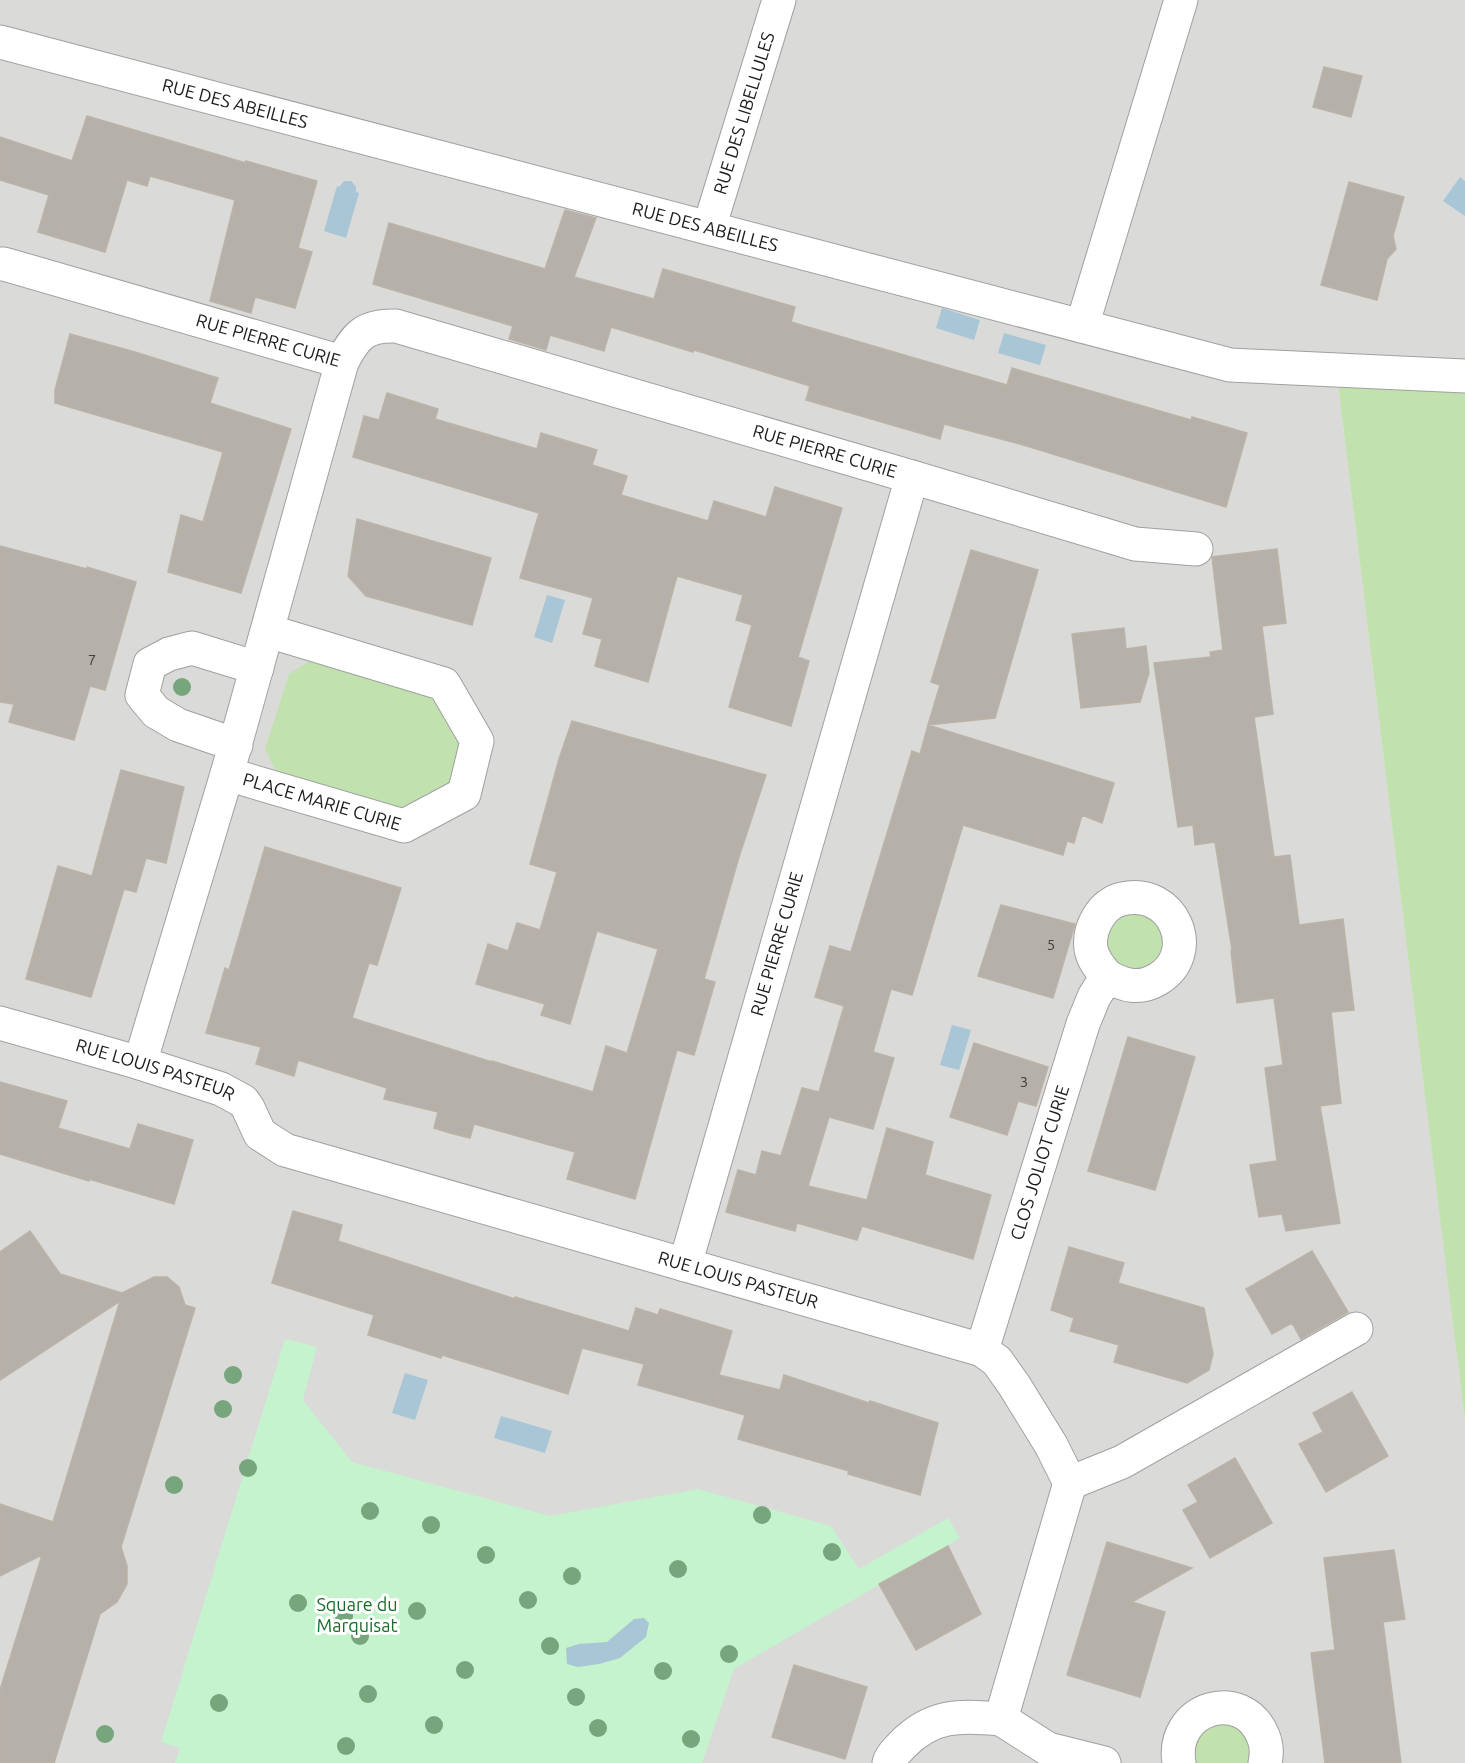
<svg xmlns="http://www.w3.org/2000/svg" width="1465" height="1763" font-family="Ubuntu,sans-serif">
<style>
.residential{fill:#dadad9}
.grass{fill:#c1e2ae}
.park{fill:#c4f3cd}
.water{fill:#a8c6d6}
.building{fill:#b5b0a9;stroke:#bcb3a7;stroke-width:1.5}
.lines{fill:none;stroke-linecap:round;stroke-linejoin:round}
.minor-casing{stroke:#a0a0a0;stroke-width:35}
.minor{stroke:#fff;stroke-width:33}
.tree{fill:#77a67d}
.labels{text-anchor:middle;stroke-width:6;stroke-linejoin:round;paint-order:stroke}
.number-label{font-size:15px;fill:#42413f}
.street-label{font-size:18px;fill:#1c1c1c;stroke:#fff}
.park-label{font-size:18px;fill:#176e29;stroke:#fff}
</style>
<rect width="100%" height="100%" fill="#edebe3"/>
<path class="residential" d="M 0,0 L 1465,0 L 1465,392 L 1338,384 L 1465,1420 L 1465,1763 L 0,1763 Z"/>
<path class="grass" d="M 1338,384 L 1465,392 L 1465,1420 L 1451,1308 Z
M 313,659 L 436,696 L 464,744 L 452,785 L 402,812 L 279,777 L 265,749 L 289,674 Z
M 1130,912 L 1144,913 L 1164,931 L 1162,957 L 1140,973 L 1114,965 C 1112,958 1107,950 1105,943 C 1102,927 1118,917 1130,912 Z
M 1231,1722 L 1250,1740 L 1250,1763 L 1193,1763 L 1195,1737 L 1204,1727 Z"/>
<path class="park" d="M 285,1339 L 317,1347 L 303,1400 L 352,1462 L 550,1516 L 698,1489 L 831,1526 L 859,1569 L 948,1518 L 960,1538 L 734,1669 L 702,1763 L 175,1763 L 180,1748 L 161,1742 Z"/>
<path class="water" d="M 1460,177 L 1465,181 L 1465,216 L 1443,201 Z
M 344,181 L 351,181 L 356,187 L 356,192 L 359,193 L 346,238 L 324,231 L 337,186 L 339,187 Z
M 942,308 L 980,320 L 974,340 L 936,328 Z
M 1004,333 L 1046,345 L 1040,365 L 998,353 Z
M 547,595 L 565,600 L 552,643 L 534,637 Z
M 952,1025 L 971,1030 L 959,1070 L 940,1065 Z
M 405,1373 L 428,1380 L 415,1420 L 392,1413 Z
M 501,1416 L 552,1431 L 545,1453 L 494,1438 Z
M 644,1618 L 649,1623 L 646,1637 L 620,1658 L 599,1664 L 578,1667 L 567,1664 L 566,1648 L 579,1644 L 607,1642 L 634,1619 Z"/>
<path class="building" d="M 1324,67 L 1362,76 L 1351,117 L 1313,107 Z
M 87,116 L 246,163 L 246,161 L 317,181 L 298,248 L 312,252 L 295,308 L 255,297 L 251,313 L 210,301 L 235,200 L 150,176 L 147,186 L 127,180 L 105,252 L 38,232 L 49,195 L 0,180 L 0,137 L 72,161 Z
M 1349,182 L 1404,197 L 1393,236 L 1396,249 L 1387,259 L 1377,300 L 1321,285 Z
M 565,210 L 596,218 L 574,277 L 654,299 L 663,269 L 795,307 L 791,322 L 1007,385 L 1012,368 L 1191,420 L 1192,417 L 1247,433 L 1226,507 L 1020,444 L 944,424 L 940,439 L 806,400 L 810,386 L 694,350 L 693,352 L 611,327 L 604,351 L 550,335 L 546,350 L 509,339 L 513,326 L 373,284 L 389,223 L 545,269 Z
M 70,334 L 135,352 L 218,378 L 210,403 L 291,429 L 241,593 L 168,572 L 181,515 L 203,522 L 223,452 L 55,403 L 55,390 Z
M 387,393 L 438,409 L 435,419 L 537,449 L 541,433 L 597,450 L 592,465 L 627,476 L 621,495 L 708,521 L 714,501 L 766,517 L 775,487 L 842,508 L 798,657 L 809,661 L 791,726 L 729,707 L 752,625 L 736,620 L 743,595 L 677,576 L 648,682 L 595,666 L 602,639 L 583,634 L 593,598 L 520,578 L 539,513 L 353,457 L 364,416 L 379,420 Z
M 357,519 L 491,558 L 472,625 L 366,596 L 348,576 Z
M 0,546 L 87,569 L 87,567 L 136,582 L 105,690 L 90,686 L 74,740 L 9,722 L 14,704 L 0,702 Z
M 1277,549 L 1286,623 L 1262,626 L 1273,714 L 1254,717 L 1274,857 L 1290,855 L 1299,925 L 1343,919 L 1354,1010 L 1331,1012 L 1341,1103 L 1320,1106 L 1340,1223 L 1286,1231 L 1282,1214 L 1259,1217 L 1250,1165 L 1277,1161 L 1265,1068 L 1283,1065 L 1274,998 L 1237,1003 L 1231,951 L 1232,950 L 1215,842 L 1195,845 L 1193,825 L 1178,827 L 1154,663 L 1211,657 L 1210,652 L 1223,650 L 1212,557 Z
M 971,550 L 1038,570 L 995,718 L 928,725 L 940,685 L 931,682 Z
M 1124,628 L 1126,649 L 1146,646 L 1149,673 L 1140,702 L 1081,708 L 1072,634 Z
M 572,721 L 766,775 L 739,857 L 704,979 L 715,982 L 694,1055 L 677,1050 L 635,1199 L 567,1179 L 575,1152 L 474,1124 L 470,1138 L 450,1133 L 434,1128 L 438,1112 L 384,1099 L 387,1088 L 298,1060 L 294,1076 L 256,1064 L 261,1047 L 206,1033 L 225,968 L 229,970 L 265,847 L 401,888 L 377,965 L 369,963 L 352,1018 L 492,1062 L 492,1061 L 593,1092 L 606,1046 L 627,1053 L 658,949 L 597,931 L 570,1024 L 541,1015 L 545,1004 L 476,984 L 488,944 L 508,951 L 517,923 L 540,930 L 557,872 L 530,864 L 559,759 Z
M 928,725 L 1114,783 L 1102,823 L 1082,815 L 1074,843 L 1067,841 L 1063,855 L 963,825 L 912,995 L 891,989 L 873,1052 L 894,1058 L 873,1129 L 829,1117 L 808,1186 L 867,1200 L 887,1128 L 933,1142 L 925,1175 L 991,1195 L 973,1259 L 862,1226 L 857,1240 L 797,1223 L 795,1231 L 726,1212 L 738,1170 L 756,1175 L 762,1151 L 781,1156 L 802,1088 L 819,1092 L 844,1006 L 815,997 L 830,946 L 851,952 L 912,751 L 920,754 Z
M 121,770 L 184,787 L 166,863 L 146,858 L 136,892 L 124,889 L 91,997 L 26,979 L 58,866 L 92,876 Z
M 1001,905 L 1075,924 L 1053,998 L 978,976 Z
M 1128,1037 L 1195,1057 L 1155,1190 L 1088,1171 Z
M 974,1043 L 1048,1067 L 1036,1106 L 1018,1101 L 1007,1135 L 950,1117 Z
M 0,1082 L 67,1101 L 58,1128 L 130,1149 L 138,1124 L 193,1140 L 174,1204 L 89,1179 L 89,1181 L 0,1154 Z
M 293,1211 L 342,1225 L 338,1241 L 515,1299 L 515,1297 L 629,1331 L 636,1308 L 658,1315 L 660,1309 L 732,1331 L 719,1375 L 780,1390 L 784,1375 L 869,1403 L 870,1401 L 938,1423 L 920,1495 L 848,1474 L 849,1471 L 738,1439 L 745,1415 L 638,1385 L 644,1364 L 582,1348 L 568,1394 L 442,1355 L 441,1358 L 368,1335 L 374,1315 L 272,1283 Z
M 30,1231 L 60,1274 L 122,1293 L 154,1277 L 167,1277 L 179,1287 L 185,1305 L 195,1308 L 121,1547 L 127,1566 L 127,1584 L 117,1602 L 100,1614 L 54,1763 L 0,1763 L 0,1690 L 42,1555 L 0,1576 L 0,1504 L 53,1522 L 120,1301 L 0,1380 L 0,1252 Z
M 1069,1247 L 1124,1263 L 1118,1283 L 1204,1308 L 1213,1354 L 1209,1370 L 1187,1383 L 1114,1362 L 1119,1345 L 1070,1331 L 1074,1318 L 1051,1310 Z
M 1312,1251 L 1348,1312 L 1301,1339 L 1292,1323 L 1272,1334 L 1246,1289 Z
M 1352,1392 L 1388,1456 L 1326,1492 L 1299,1444 L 1323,1432 L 1313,1413 Z
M 1235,1458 L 1272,1523 L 1210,1558 L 1183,1510 L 1198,1502 L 1188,1485 Z
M 1107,1542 L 1192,1568 L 1132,1602 L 1165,1612 L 1140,1697 L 1067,1675 Z
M 948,1546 L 981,1614 L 916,1650 L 879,1584 Z
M 1394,1550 L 1405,1619 L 1383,1622 L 1401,1763 L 1325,1763 L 1311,1653 L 1335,1650 L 1324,1558 Z
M 794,1665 L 867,1687 L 845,1759 L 772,1737 Z"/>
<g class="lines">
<defs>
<g id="minor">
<path id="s1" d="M 0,42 L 1230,365 L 1465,376"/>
<path id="s2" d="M 709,228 L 779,0"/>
<path id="s3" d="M 0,264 L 4,264 L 342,362 C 356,335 365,325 396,326 L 912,477 L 685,1265"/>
<path d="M 1082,326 L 1181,0"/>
<path d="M 912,477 L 1135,544 L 1196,549"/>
<path d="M 236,745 L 178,725 L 156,712 L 142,695 L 150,664 L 169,654 L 192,648 L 257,668"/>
<path id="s4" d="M 227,774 L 404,826 L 464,794 L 477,741 L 444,684 L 268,631"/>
<path id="s5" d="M 0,1023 L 140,1063 L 221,1089 L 243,1101 L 248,1108 L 260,1134 L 285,1150 L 982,1350 L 997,1361 L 1014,1385 L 1051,1445 L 1070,1483 L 1001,1719 C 961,1716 933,1713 902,1745 C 897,1751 891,1755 889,1763"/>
<path d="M 140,1063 L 227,774 L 342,362"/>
<path id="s6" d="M 982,1350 L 1083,1024 L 1094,997 L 1107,976 C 1124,986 1140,990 1158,979 C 1201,953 1174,887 1122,899 C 1101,904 1088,929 1091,949 C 1093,960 1100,968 1107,976"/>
<path d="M 1070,1483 L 1122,1462 L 1356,1329"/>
<path d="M 1001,1719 L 1048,1749 L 1104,1763"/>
<path d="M 1179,1763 C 1170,1707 1243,1686 1263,1736 C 1267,1745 1267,1754 1265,1763"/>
</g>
</defs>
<use href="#minor" class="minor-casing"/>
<use href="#minor" class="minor"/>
</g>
<g class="tree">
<circle cx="182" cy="687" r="9"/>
<circle cx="233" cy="1375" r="9"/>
<circle cx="223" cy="1409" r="9"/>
<circle cx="248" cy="1468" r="9"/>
<circle cx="174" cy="1485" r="9"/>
<circle cx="370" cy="1511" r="9"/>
<circle cx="762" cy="1515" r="9"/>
<circle cx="431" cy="1525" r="9"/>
<circle cx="832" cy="1552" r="9"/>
<circle cx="486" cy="1555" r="9"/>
<circle cx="678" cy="1569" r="9"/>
<circle cx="572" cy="1576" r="9"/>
<circle cx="528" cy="1600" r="9"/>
<circle cx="298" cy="1603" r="9"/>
<circle cx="417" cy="1611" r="9"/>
<circle cx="344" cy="1616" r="9"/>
<circle cx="360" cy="1636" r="9"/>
<circle cx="550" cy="1646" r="9"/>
<circle cx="729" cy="1654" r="9"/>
<circle cx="465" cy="1670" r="9"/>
<circle cx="663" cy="1671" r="9"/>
<circle cx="368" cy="1694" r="9"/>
<circle cx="576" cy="1697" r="9"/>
<circle cx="219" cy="1703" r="9"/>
<circle cx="434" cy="1725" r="9"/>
<circle cx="598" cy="1728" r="9"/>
<circle cx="105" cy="1734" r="9"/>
<circle cx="691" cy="1739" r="9"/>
<circle cx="346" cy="1746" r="9"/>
</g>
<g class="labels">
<g class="number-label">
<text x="92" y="665">7</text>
<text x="1051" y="950">5</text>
<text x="1024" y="1087">3</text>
</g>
<g class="street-label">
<text dy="6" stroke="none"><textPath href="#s1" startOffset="243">RUE DES ABEILLES</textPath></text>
<text dy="6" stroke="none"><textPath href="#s2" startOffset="120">RUE DES LIBELLULES</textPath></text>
<text dy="6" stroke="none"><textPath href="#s1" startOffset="729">RUE DES ABEILLES</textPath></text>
<text dy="6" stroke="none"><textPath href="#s3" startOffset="279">RUE PIERRE CURIE</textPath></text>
<text dy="6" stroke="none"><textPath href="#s3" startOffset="873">RUE PIERRE CURIE</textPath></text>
<text dy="6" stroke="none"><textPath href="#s4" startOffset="99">PLACE MARIE CURIE</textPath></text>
<text transform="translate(777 944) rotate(-74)" y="6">RUE PIERRE CURIE</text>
<text dy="6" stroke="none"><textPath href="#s5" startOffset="162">RUE LOUIS PASTEUR</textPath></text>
<text dy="6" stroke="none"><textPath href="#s6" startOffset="196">CLOS JOLIOT CURIE</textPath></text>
<text dy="6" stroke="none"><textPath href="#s5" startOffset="794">RUE LOUIS PASTEUR</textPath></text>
</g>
<g class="park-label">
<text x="357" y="1611">Square du<tspan x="357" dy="21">Marquisat</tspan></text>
</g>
</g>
</svg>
